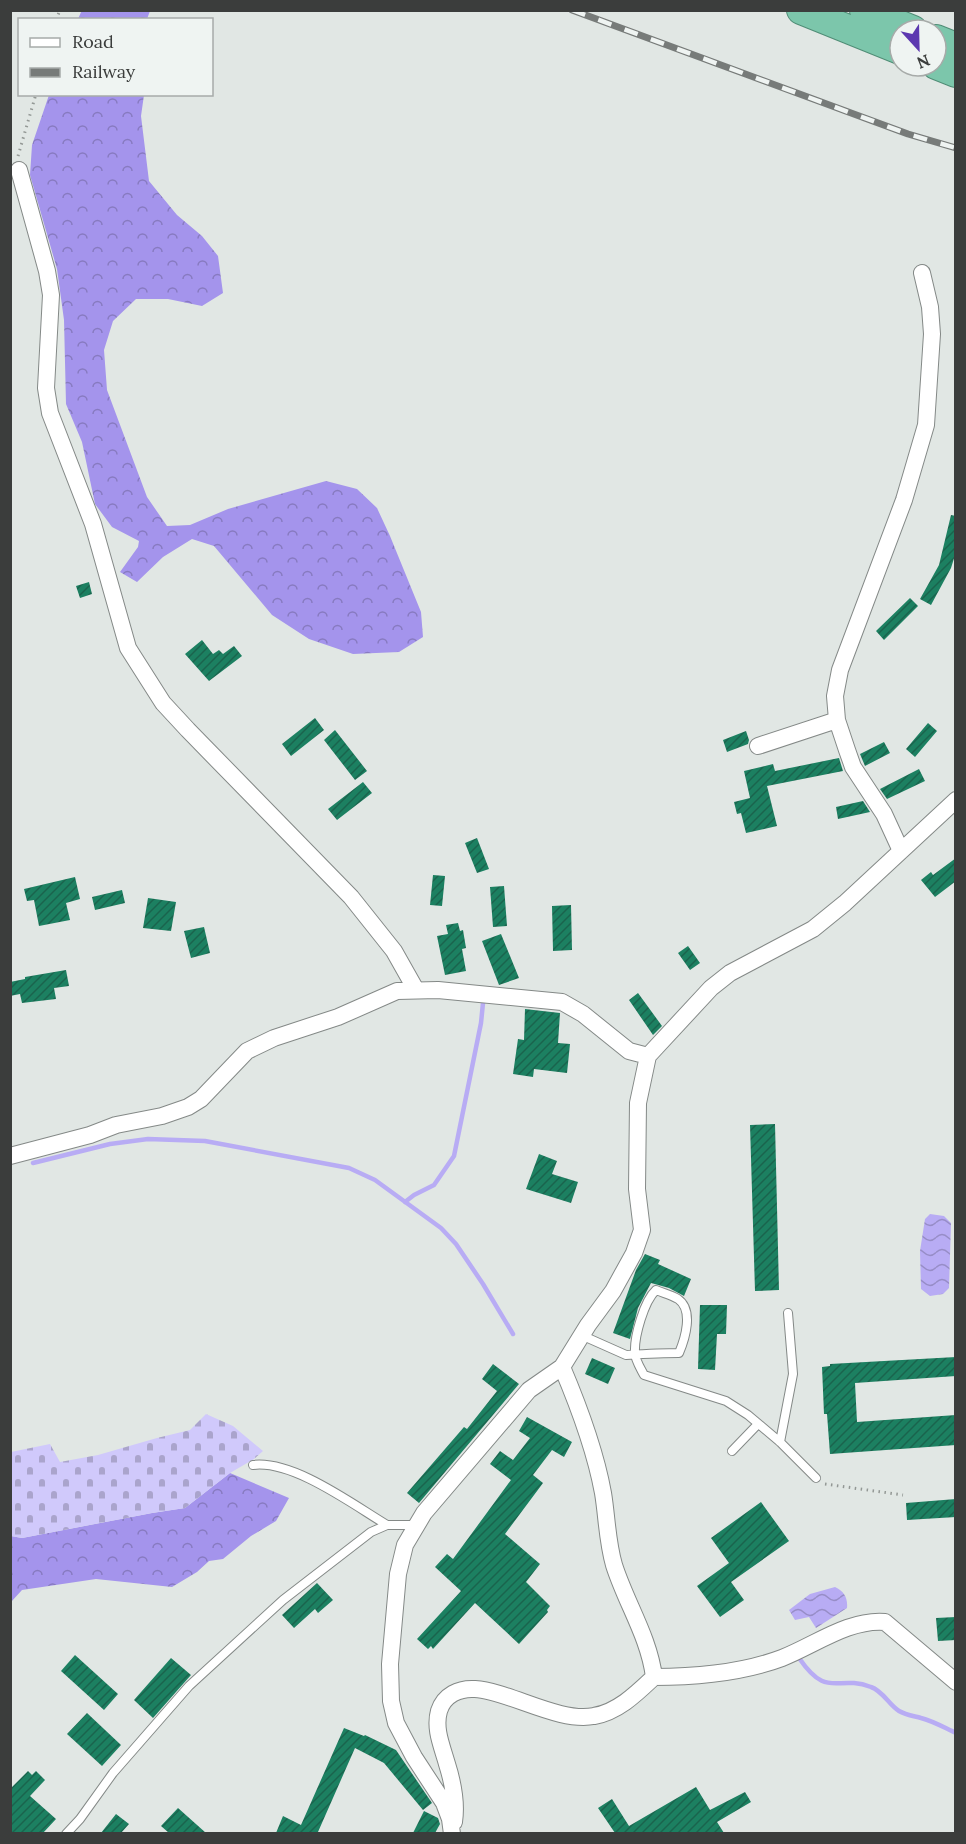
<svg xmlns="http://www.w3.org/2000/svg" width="966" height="1844" font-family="Lora,serif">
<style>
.forest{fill:url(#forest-crowns)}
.cemetery{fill:url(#cemetery-stones)}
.water{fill:url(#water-waves)}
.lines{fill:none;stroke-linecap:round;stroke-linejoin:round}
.stream{stroke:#b8acf4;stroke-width:4.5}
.building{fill:url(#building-hatch)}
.service-casing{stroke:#848987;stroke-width:10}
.minor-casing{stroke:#848987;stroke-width:18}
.trunk-casing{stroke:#508d76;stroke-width:30}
.path{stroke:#939895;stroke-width:3;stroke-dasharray:1.5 4.5;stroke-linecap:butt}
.service{stroke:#fff;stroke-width:8}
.minor{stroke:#fff;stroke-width:16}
.trunk{stroke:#7cc6ab;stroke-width:28}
.rail-casing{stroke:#777b79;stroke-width:7}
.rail{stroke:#eff4f2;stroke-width:4.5;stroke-dasharray:14;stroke-linecap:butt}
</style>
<defs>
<pattern id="forest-crowns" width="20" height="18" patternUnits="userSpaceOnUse" patternTransform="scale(1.5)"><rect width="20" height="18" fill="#a494ec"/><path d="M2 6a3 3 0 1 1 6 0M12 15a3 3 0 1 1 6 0" fill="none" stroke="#877ac0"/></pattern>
<pattern id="cemetery-stones" width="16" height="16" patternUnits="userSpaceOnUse" patternTransform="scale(1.5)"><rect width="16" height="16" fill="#d0c9fb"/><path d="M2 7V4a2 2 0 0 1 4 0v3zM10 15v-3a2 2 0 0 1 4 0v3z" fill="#aaa4cc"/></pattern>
<pattern id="water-waves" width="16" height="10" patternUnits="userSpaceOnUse" patternTransform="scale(1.5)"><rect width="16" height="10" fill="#b8acf4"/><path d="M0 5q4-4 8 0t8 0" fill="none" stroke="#978dc7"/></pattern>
<pattern id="building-hatch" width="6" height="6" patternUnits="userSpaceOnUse" patternTransform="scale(1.5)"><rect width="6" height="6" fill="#1c8061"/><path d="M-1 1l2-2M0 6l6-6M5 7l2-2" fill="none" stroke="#1a644d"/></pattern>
</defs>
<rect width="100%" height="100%" fill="#e1e7e4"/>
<path class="forest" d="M 82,10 L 150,10 L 150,11 L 147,19 L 78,19 Z
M 49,95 L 144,95 L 141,116 L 149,181 L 177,215 L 202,236 L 218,256 L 223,293 L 202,306 L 168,299 L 136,299 L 113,321 L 104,350 L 107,390 L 147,497 L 167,526 L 190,525 L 228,509 L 326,481 L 357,489 L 377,508 L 390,536 L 421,612 L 423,637 L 399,652 L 353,654 L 309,639 L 272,615 L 214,546 L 192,539 L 163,557 L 137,582 L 120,572 L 138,547 L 139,541 L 112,527 L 95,504 L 82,442 L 66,404 L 64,320 L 57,269 L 30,175 L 32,145 Z
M 230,1473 L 289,1498 L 276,1521 L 251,1536 L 223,1559 L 209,1561 L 197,1572 L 172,1587 L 96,1579 L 22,1590 L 11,1602 L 11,1536 L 22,1538 L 152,1513 L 185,1508 Z"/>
<path class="cemetery" d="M 206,1414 L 233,1426 L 263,1451 L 254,1459 L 230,1473 L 185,1508 L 152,1513 L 22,1538 L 11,1536 L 11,1452 L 50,1444 L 60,1462 L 98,1455 L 157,1438 L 190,1430 Z"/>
<path class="water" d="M 930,1214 L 944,1216 L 951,1223 L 949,1288 L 943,1294 L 930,1296 L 921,1289 L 920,1251 L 925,1219 Z
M 835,1587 C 844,1591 848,1598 847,1608 L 816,1628 L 809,1617 L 795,1620 L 789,1610 L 810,1594 Z"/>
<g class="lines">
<path class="stream" d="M 33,1163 L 110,1144 L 148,1139 L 205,1141 L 349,1168 L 375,1180 L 441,1228 L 456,1244 L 483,1284 L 513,1334
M 405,1202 L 414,1195 L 434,1185 L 454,1156 L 481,1023 L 483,1003
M 799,1658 C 828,1700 836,1674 871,1687 C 883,1691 889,1705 899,1711 C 906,1715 914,1716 921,1718 C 933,1721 945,1728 956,1733"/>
</g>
<path class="building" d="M 951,515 L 956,516 L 956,552 L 951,568 L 931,605 L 920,599 L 939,565 Z
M 89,582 L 92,594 L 80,598 L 76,586 Z
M 910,598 L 918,606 L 884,640 L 876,631 Z
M 202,640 L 213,654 L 219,650 L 223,654 L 234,646 L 242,656 L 209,681 L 185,654 Z
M 315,718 L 324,730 L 291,756 L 282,744 Z
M 928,723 L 937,731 L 915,757 L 906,749 Z
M 335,730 L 367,771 L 355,780 L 324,740 Z
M 746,731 L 749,740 L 748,744 L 727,752 L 723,740 Z
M 884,742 L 890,753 L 865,766 L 860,754 Z
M 839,758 L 843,771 L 767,786 L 777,826 L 746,833 L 741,813 L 737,814 L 734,802 L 750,798 L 744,771 L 773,764 L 775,771 Z
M 919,769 L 925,781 L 887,799 L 880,789 Z
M 363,782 L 372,793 L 337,820 L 328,809 Z
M 863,801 L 870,812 L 838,819 L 836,807 Z
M 477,838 L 489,869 L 477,873 L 465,843 Z
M 956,858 L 956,881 L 935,897 L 921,880 L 931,872 L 933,875 Z
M 433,875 L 445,876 L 442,906 L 430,905 Z
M 75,877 L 80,899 L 66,903 L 70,920 L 39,926 L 34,900 L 27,901 L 24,889 Z
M 504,886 L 507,926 L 493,927 L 490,887 Z
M 122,890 L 125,903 L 95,910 L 92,897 Z
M 148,898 L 176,902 L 171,931 L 143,928 Z
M 571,905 L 572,950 L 553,951 L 552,906 Z
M 458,923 L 460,931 L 463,930 L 466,948 L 462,949 L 466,971 L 445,975 L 437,936 L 448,934 L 446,925 Z
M 204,927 L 210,953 L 191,958 L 184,931 Z
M 501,934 L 519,978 L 499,985 L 482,941 Z
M 688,946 L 700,963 L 690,970 L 678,953 Z
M 66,970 L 69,986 L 54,988 L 56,999 L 22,1003 L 20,994 L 10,996 L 10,982 L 25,979 L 25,977 Z
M 638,993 L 662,1026 L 653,1035 L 629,1000 Z
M 525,1009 L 560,1013 L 558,1043 L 570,1044 L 567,1073 L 534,1069 L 533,1077 L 513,1074 L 518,1039 L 524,1040 Z
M 775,1124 L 779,1290 L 755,1291 L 750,1125 Z
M 539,1154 L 557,1161 L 552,1174 L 578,1182 L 571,1203 L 526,1189 Z
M 645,1254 L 660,1260 L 658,1264 L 691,1279 L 684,1296 L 669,1288 L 651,1283 L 638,1308 L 630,1339 L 613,1333 L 636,1270 Z
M 700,1305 L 727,1305 L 726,1334 L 717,1334 L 715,1370 L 698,1369 Z
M 956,1357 L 956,1376 L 855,1383 L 857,1422 L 956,1415 L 956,1445 L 830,1454 L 827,1414 L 824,1414 L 822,1367 L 830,1366 L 830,1364 Z
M 592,1358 L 615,1368 L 608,1384 L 585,1374 Z
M 493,1364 L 519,1384 L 419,1503 L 407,1493 L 464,1427 L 467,1429 L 497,1391 L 482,1379 Z
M 527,1417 L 572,1442 L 564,1457 L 552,1450 L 533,1475 L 543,1483 L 505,1534 L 540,1564 L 526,1582 L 550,1606 L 547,1610 L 548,1612 L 519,1644 L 475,1603 L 433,1649 L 431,1646 L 428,1649 L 417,1639 L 461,1591 L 435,1567 L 447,1554 L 453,1559 L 511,1480 L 490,1464 L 500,1451 L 513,1460 L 530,1438 L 519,1431 Z
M 956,1499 L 956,1517 L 907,1520 L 906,1503 Z
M 761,1502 L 789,1541 L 731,1582 L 744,1600 L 720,1617 L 697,1586 L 729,1563 L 711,1538 Z
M 317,1583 L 333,1600 L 318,1613 L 315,1609 L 294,1628 L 282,1615 Z
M 956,1617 L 956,1640 L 938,1641 L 936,1618 Z
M 75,1655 L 118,1694 L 104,1710 L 61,1671 Z
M 171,1658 L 191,1675 L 153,1718 L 134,1700 Z
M 87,1713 L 121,1745 L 102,1766 L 67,1734 Z
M 344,1728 L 364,1736 L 365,1735 L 396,1750 L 432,1803 L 423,1810 L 384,1763 L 355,1748 L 318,1832 L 321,1833 L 276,1833 L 283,1816 L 301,1825 Z
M 28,1771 L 32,1775 L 36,1771 L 45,1780 L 30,1796 L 56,1819 L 43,1833 L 10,1833 L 10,1789 Z
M 696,1787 L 710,1810 L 745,1792 L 751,1802 L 717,1822 L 724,1833 L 615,1833 L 598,1808 L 612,1799 L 629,1826 Z
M 178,1808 L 206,1833 L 169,1833 L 161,1826 Z
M 424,1811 L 438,1818 L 440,1824 L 435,1833 L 413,1833 Z
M 116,1814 L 129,1824 L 121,1833 L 101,1833 Z"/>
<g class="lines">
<defs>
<path id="service" d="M 581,1335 L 626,1355 C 644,1354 662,1353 679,1353 C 685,1339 694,1310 678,1299 C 671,1295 663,1293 656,1290 C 644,1301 634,1337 635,1353 C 635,1360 641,1369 644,1375 L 726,1401 L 748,1415 L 780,1442 L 816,1478
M 780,1442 L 793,1374 L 788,1313
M 732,1451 L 758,1424
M 253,1465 C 293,1460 352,1504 387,1525
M 66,1834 L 80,1819 L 113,1773 L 189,1686 L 283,1600 L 371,1532 L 387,1525 L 417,1525"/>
<path id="minor" d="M 19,170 L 47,271 L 51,295 L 46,388 L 50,413 L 93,524 L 128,648 L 163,703 L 188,730 L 351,897 L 394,951 L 416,990
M 758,746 L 837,720
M 901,851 L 884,814 L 853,767 L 847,750 L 837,720 L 835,696 L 840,670 L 904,500 L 926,425 L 932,334 L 930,307 L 922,273
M 10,1156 L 90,1135 L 116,1125 L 162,1116 L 188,1107 L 201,1099 L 247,1051 L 274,1038 L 338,1017 L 397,991 L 438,990 L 562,1002 L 583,1014 L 629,1051 L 648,1056
M 654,1677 C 696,1677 742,1673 782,1658 C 815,1645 849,1619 885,1622 L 956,1682
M 454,1822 C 457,1802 453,1783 447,1764 C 442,1746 434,1729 439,1711 C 444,1695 459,1688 475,1689 C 509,1691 559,1723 594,1716 C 618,1712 637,1693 654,1677 C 649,1637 626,1603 614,1565 C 607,1541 607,1517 603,1493 C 595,1449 579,1407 562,1367
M 452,1834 L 450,1819 L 444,1803 L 414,1757 L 396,1723 L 391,1701 L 390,1664 L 398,1574 L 405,1545 L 424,1513 L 529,1390 L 562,1367 L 588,1325 L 613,1291 L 634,1253 L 642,1230 L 637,1189 L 638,1103 L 648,1056 L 711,988 L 730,973 L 813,929 L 845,903 L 956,800"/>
<path id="trunk" d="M 801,10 L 900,50
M 864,10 L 913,30
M 936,39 L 956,47
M 936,65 L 956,73"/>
</defs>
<use href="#service" class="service-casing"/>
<use href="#minor" class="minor-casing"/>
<use href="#trunk" class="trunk-casing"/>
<path class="path" d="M 56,20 L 60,10
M 18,156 L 36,94
M 825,1484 L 903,1495"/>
<use href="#service" class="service"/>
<use href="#minor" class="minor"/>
<use href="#trunk" class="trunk"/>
<defs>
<path id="rail" d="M 572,10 L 908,134 L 956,148"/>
</defs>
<use href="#rail" class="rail-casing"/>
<use href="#rail" class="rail"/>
</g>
<rect width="966" height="1844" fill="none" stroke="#3b3d3c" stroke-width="24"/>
<rect x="18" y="18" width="195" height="78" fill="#eff4f2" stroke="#a7aba9" stroke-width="1.5"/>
<rect x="30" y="38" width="30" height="9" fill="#ffffff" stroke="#a7aba9" stroke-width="1.5"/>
<text x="72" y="48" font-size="18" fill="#3b3d3c">Road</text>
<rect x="30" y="68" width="30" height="9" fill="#777b79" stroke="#a7aba9" stroke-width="1.5"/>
<text x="72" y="78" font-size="18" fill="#3b3d3c">Railway</text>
<g transform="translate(918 48) rotate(158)"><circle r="28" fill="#eff4f2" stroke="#a7aba9" stroke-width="1.5"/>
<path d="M0-4.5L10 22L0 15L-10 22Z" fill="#5c38b0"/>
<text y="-9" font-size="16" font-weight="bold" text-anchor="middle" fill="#3b3d3c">N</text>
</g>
</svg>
